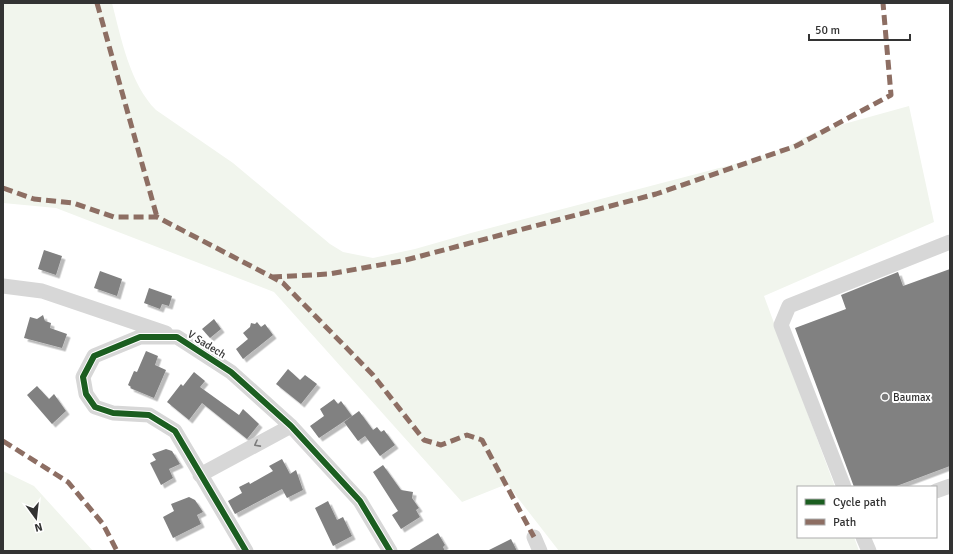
<svg xmlns="http://www.w3.org/2000/svg" width="953" height="554" font-family="Signika,sans-serif">
<style>
.green{fill:#f1f5ed}
.building{fill:#818181;filter:url(#shadow)}
.lines{fill:none;stroke-linecap:round;stroke-linejoin:round}
.minor{stroke:#d7d7d7;stroke-width:15}
.quiet{stroke:#8d6e63;stroke-width:5;stroke-dasharray:10 5;stroke-linecap:butt}
.cycleway-casing{stroke:#fff;stroke-width:8}
.cycleway{stroke:#1b5e20;stroke-width:6}
.oneway{stroke:#7d7d7d}
.poi-dot{fill:#7a7a7a;stroke:#fff;stroke-width:1.5}
.labels{text-anchor:middle;stroke-width:4;stroke-linejoin:round;paint-order:stroke}
.street-label{font-size:11px;fill:#333;stroke:#fff}
.poi-label{font-size:11px;fill:#333;stroke:#fff;text-anchor:start}
</style>
<defs>
<filter id="shadow"><feDropShadow dx="3.5" dy="3.5" stdDeviation="0" flood-color="#0004"/></filter>
</defs>
<rect width="100%" height="100%" fill="#fff"/>
<path class="green" d="M 3,3 L 112,3 C 121,38 130,84 156,110 L 233,163 L 330,244 L 343,252 L 373,258 L 415,249 L 471,233 L 746,161 L 785,148 L 815,132 L 909,106 L 934,222 L 764,296 L 835,487 L 798,487 L 798,537 L 854,537 L 859,551 L 559,551 L 507,484 L 462,502 L 274,292 L 56,208 L 3,203 Z
M 3,471 L 34,486 L 93,551 L 3,551 Z"/>
<path class="building" d="M 44,250 L 62,256 L 56,275 L 38,269 Z
M 950,269 L 950,466 L 894,487 L 854,487 L 795,328 L 846,309 L 841,295 L 898,272 L 903,286 Z
M 100,271 L 122,279 L 117,296 L 94,288 Z
M 149,288 L 172,296 L 169,306 L 162,304 L 160,309 L 144,303 Z
M 43,315 L 45,321 L 51,323 L 50,328 L 67,334 L 62,348 L 24,338 L 30,317 L 37,319 Z
M 214,319 L 221,329 L 210,338 L 202,329 Z
M 257,322 L 261,327 L 265,324 L 273,335 L 243,359 L 236,349 L 248,339 L 243,333 L 250,327 L 251,323 L 255,324 Z
M 146,351 L 158,356 L 155,365 L 166,370 L 154,398 L 130,388 L 131,387 L 128,385 L 134,371 L 137,372 Z
M 288,369 L 300,380 L 305,375 L 317,384 L 301,404 L 276,384 Z
M 194,372 L 205,381 L 200,387 L 239,415 L 243,409 L 259,424 L 247,439 L 202,403 L 189,420 L 167,402 L 181,384 L 183,386 Z
M 37,386 L 49,399 L 54,394 L 66,411 L 52,424 L 27,395 Z
M 334,399 L 338,404 L 341,401 L 352,416 L 319,438 L 310,426 L 324,416 L 320,409 Z
M 359,411 L 373,430 L 377,427 L 381,432 L 384,430 L 395,445 L 380,456 L 365,436 L 358,441 L 344,422 Z
M 166,449 L 172,451 L 180,464 L 169,469 L 173,478 L 161,485 L 150,463 L 156,460 L 152,454 Z
M 282,459 L 290,474 L 296,470 L 303,490 L 287,498 L 282,489 L 235,514 L 228,501 L 242,493 L 239,487 L 249,482 L 250,484 L 273,471 L 269,466 Z
M 383,465 L 401,490 L 413,492 L 412,498 L 419,508 L 416,510 L 420,517 L 401,529 L 392,515 L 398,511 L 373,472 Z
M 189,497 L 195,500 L 203,512 L 197,515 L 201,524 L 173,538 L 163,517 L 174,511 L 171,504 Z
M 328,501 L 337,520 L 343,517 L 352,536 L 333,546 L 315,508 Z
M 438,533 L 445,545 L 443,547 L 445,551 L 408,551 Z
M 511,539 L 517,551 L 487,551 Z"/>
<g class="lines">
<path class="minor" d="M 3,286 L 42,291 L 166,333
M 200,475 L 291,426
M 844,487 L 781,325 L 789,306 L 950,242
M 936,491 L 950,486
M 534,537 L 540,551
M 863,537 L 869,551
M 246,551 L 175,431 L 149,415 L 113,413 L 95,407 L 86,394 L 83,377 L 94,356 L 140,337 L 177,337 L 231,372 L 291,426 L 360,501 L 390,551"/>
<path class="quiet" d="M 97,3 L 157,217
M 3,188 L 34,199 L 73,203 L 114,217 L 157,217 L 272,277 L 283,283 L 373,375 L 424,440 L 441,445 L 467,435 L 482,440 L 534,537
M 272,277 L 329,274 L 402,261 L 656,194 L 796,146 L 891,95 L 883,3
M 3,441 L 68,482 L 103,524 L 117,551"/>
<defs>
<path id="cycleway" d="M 246,551 L 175,431 L 149,415 L 113,413 L 95,407 L 86,394 L 83,377 L 94,356 L 140,337 L 177,337 L 231,372 L 291,426 L 360,501 L 390,551"/>
</defs>
<use href="#cycleway" class="cycleway-casing"/>
<use href="#cycleway" class="cycleway"/>
</g>
<defs><path id="oneway-chevron" d="M-2-3.5L2.5 0L-2 3.5" fill="none" stroke-width="1.6" stroke-linecap="round" stroke-linejoin="round"/></defs>
<use class="oneway" href="#oneway-chevron" transform="translate(257 444) rotate(152)"/>
<circle class="poi-dot" cx="885" cy="397" r="4"/>
<g class="labels">
<g class="street-label">
<text transform="translate(207 344) rotate(32)" y="4">V Sadech</text>
</g>
<g class="poi-label">
<text x="893" y="401">Baumax</text>
</g>
</g>
<rect width="953" height="554" fill="none" stroke="#333333" stroke-width="8"/>
<rect x="797" y="486" width="140" height="52" fill="#ffffff" stroke="#adadad"/>
<rect x="805" y="499" width="20" height="6" fill="#1b5e20" stroke="#adadad"/>
<text x="833" y="506" font-size="12" fill="#333333">Cycle path</text>
<rect x="805" y="519" width="20" height="6" fill="#8d6e63" stroke="#adadad"/>
<text x="833" y="526" font-size="12" fill="#333333">Path</text>
<g transform="translate(36 518) rotate(165)" stroke="#ffffff" stroke-width="3" paint-order="stroke">
<path d="M0-3L7 15L0 10L-7 15Z" fill="#333333"/>
<text y="-6" font-size="11" font-weight="bold" text-anchor="middle" fill="#333333">N</text>
</g>
<path d="M809 34v6h101v-6" fill="none" stroke="#333333" stroke-width="2"/>
<text x="815" y="34" font-size="12" fill="#333333" stroke="#ffffff" stroke-width="3" paint-order="stroke">50 m</text>
</svg>
